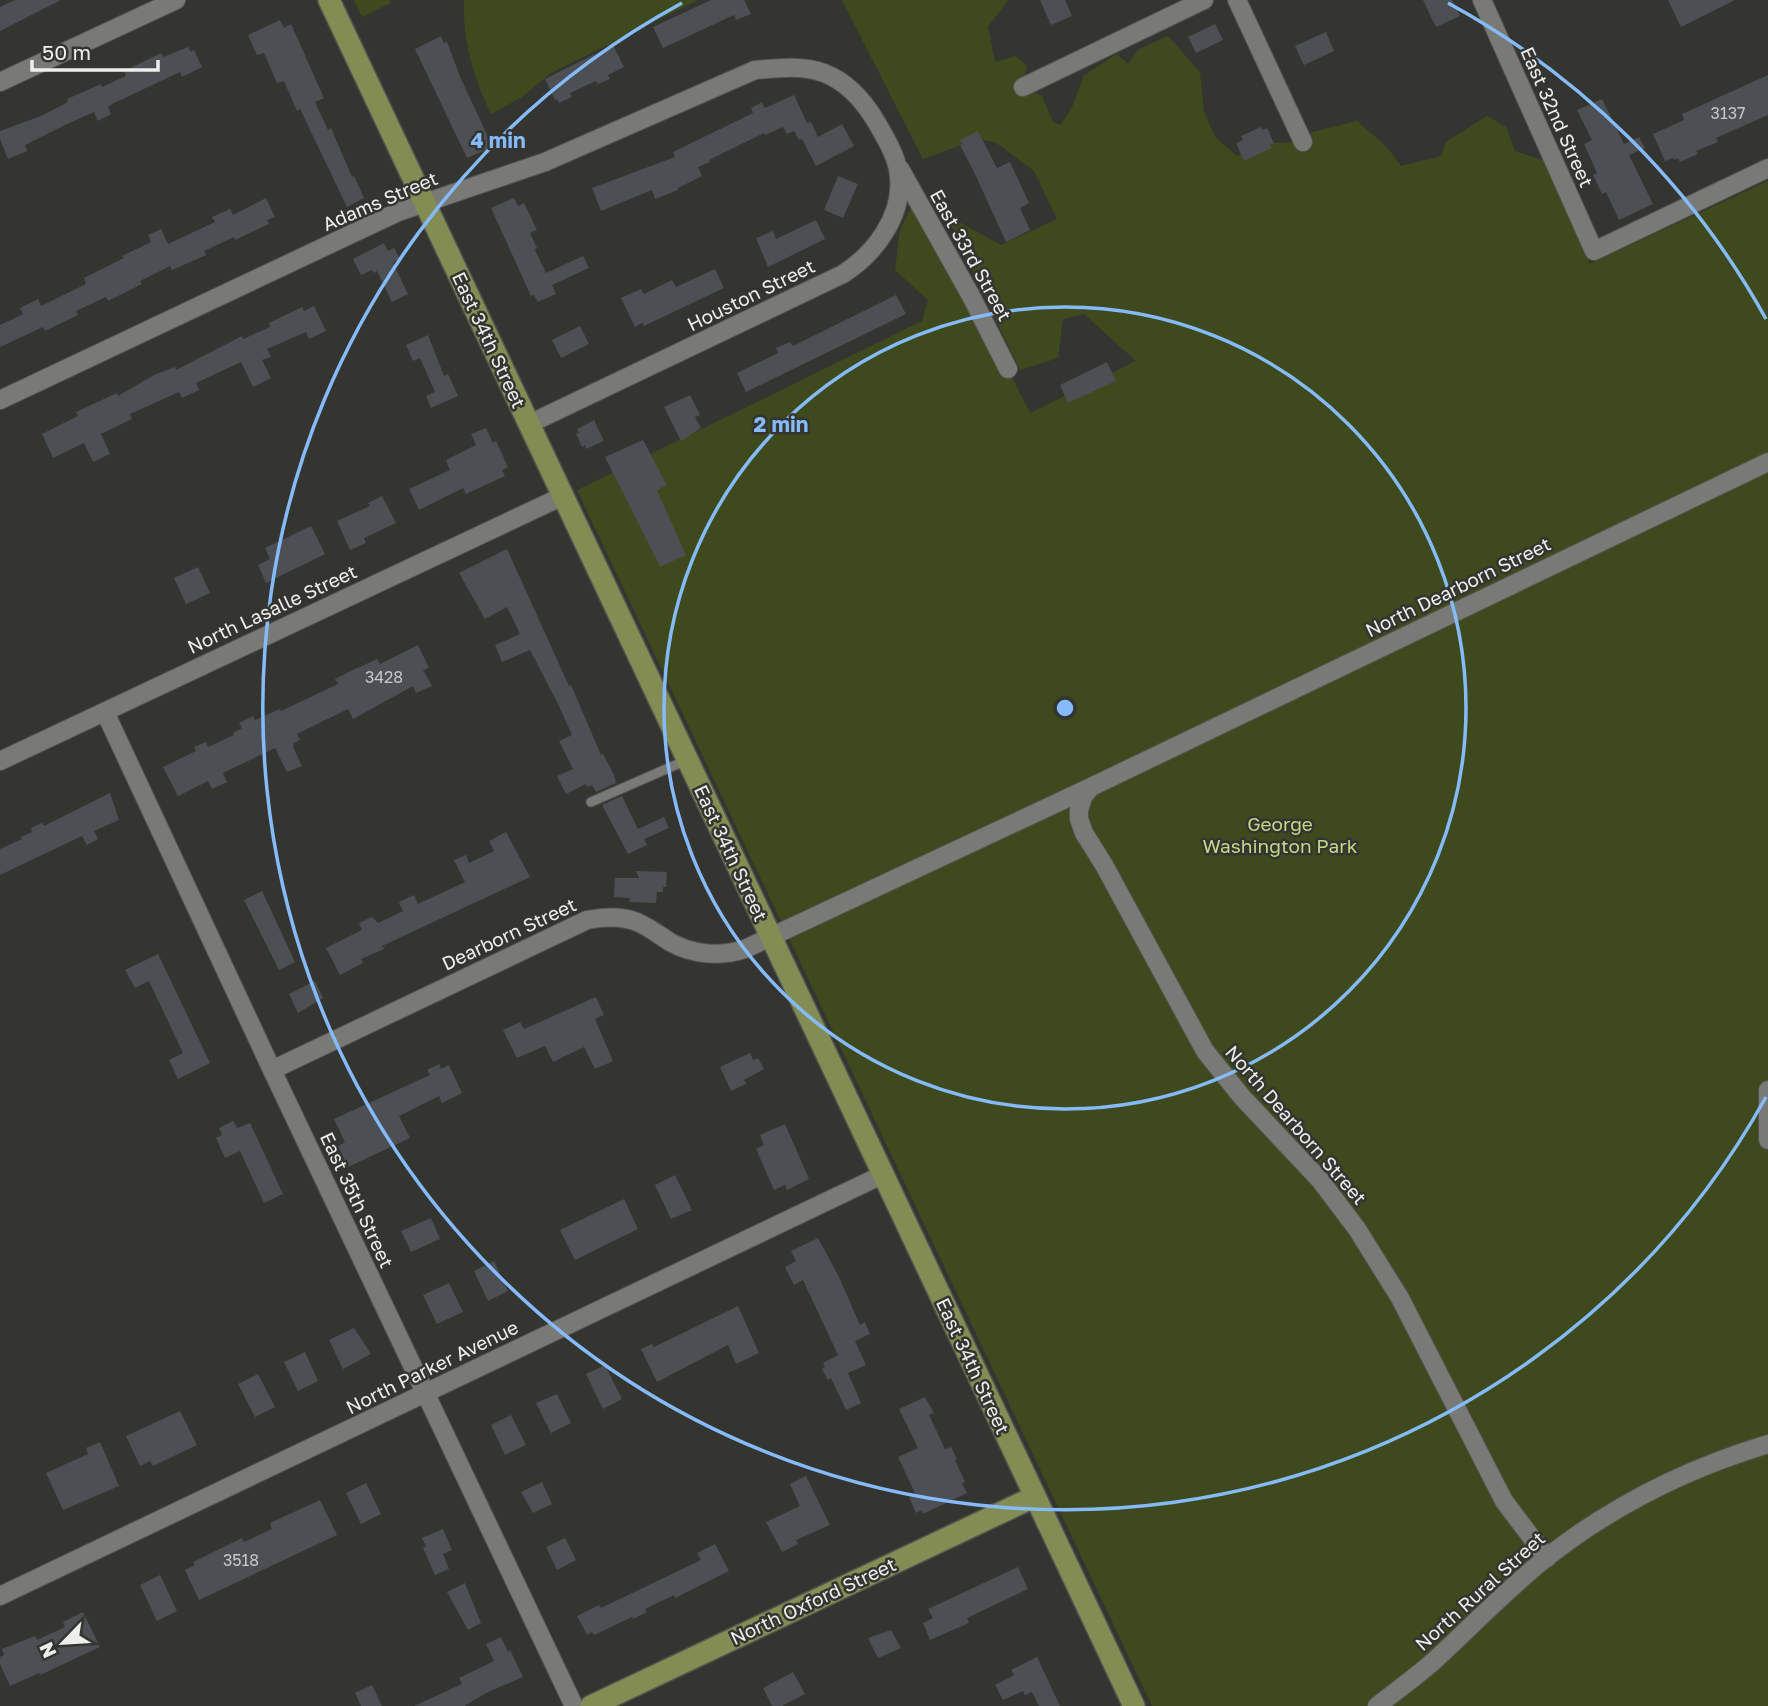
<svg xmlns="http://www.w3.org/2000/svg" width="1768" height="1706" font-family="'Golos Text',sans-serif">
<style>
.green{fill:#3e4a1d}
.building{fill:#4c4f53}
.lines{fill:none;stroke-linecap:round;stroke-linejoin:round}
.lane-casing{stroke:#535450;stroke-width:11}
.street-casing{stroke:#535450;stroke-width:20}
.secondary-casing{stroke:#535450;stroke-width:24}
.lane{stroke:#797a75;stroke-width:9}
.street{stroke:#797a75;stroke-width:18}
.secondary{stroke:#838d53;stroke-width:21}
.ring{fill:none;stroke:#86bbfb;stroke-width:3.5}
.labels{text-anchor:middle;stroke-width:5;stroke-linejoin:round;paint-order:stroke}
.number-label{font-size:16px;fill:#c6c7c6}
.street-label{font-size:19px;fill:#eeefec;stroke:#343531}
.park-label{font-size:19px;fill:#c2da85;stroke:#343531}
.centre{fill:#86bbfb;stroke:#343531;stroke-width:3.5}
.ring-label{font-size:21px;text-anchor:middle;font-weight:bold;fill:#86bbfb;stroke:#343531;stroke-width:5;stroke-linejoin:round;paint-order:stroke}
</style>
<rect width="100%" height="100%" fill="#343531"/>
<path class="green" d="M 354,0 L 390,0 L 391,3 L 362,17 Z
M 698,0 L 551,73 L 522,97 L 491,114 C 474,78 462,40 464,0 Z
M 842,0 L 1008,0 L 988,27 L 995,62 L 1016,56 L 1027,66 L 1023,87 L 1042,96 L 1053,122 L 1061,125 L 1073,105 L 1084,75 L 1117,54 L 1128,64 L 1139,49 L 1168,36 L 1200,72 L 1204,111 L 1215,137 L 1237,156 L 1271,143 L 1303,142 L 1312,132 L 1357,121 L 1386,146 L 1401,166 L 1441,156 L 1446,142 L 1487,116 L 1506,127 L 1515,151 L 1545,161 L 1590,264 L 1768,181 L 1768,1706 L 1152,1706 L 577,490 L 922,321 L 928,300 L 895,270 L 900,230 L 917,196 L 971,296 L 1030,413 L 1136,361 L 1084,314 L 1063,319 L 1058,358 L 1020,370 L 946,215 L 1001,245 L 1057,219 L 1034,171 L 995,142 L 978,139 L 923,159 Z"/>
<path class="building" d="M 15,0 L 61,0 L 0,31 L 0,7 Z
M 711,0 L 744,0 L 751,14 L 736,20 L 734,15 L 663,48 L 653,27 Z
M 1040,0 L 1065,0 L 1072,16 L 1051,25 Z
M 1423,0 L 1452,0 L 1460,16 L 1436,27 Z
M 1668,0 L 1735,0 L 1681,27 Z
M 280,20 L 284,28 L 291,24 L 324,98 L 315,102 L 328,130 L 331,128 L 352,177 L 354,176 L 364,198 L 347,207 L 300,109 L 297,111 L 284,81 L 277,83 L 264,53 L 257,55 L 248,35 Z
M 1215,24 L 1223,40 L 1196,53 L 1188,37 Z
M 1326,32 L 1334,51 L 1304,65 L 1295,46 Z
M 441,36 L 444,43 L 447,42 L 461,79 L 493,147 L 467,158 L 415,49 Z
M 613,45 L 624,67 L 608,75 L 610,79 L 598,84 L 596,81 L 570,93 L 572,97 L 559,103 L 557,99 L 555,100 L 545,79 Z
M 188,47 L 191,52 L 194,50 L 202,67 L 182,77 L 180,72 L 112,104 L 108,107 L 111,114 L 98,121 L 94,112 L 63,126 L 25,145 L 27,151 L 8,159 L 0,139 L 0,131 L 41,116 L 68,102 L 67,99 L 101,84 L 102,87 L 126,76 L 124,71 L 161,53 L 163,57 Z
M 1768,75 L 1768,115 L 1716,138 L 1718,142 L 1696,151 L 1698,154 L 1680,162 L 1678,158 L 1674,160 L 1673,158 L 1665,161 L 1653,134 L 1684,120 L 1682,114 Z
M 794,95 L 807,123 L 811,122 L 818,137 L 842,124 L 854,146 L 816,166 L 802,139 L 799,140 L 794,131 L 787,134 L 783,127 L 765,135 L 764,133 L 709,160 L 710,162 L 698,167 L 702,176 L 678,188 L 678,190 L 655,199 L 652,190 L 601,211 L 592,188 L 675,157 L 673,152 L 753,113 L 751,108 L 762,102 L 765,108 Z
M 1602,99 L 1624,144 L 1639,137 L 1645,148 L 1629,155 L 1653,204 L 1619,220 L 1606,192 L 1602,194 L 1593,175 L 1597,173 L 1584,144 L 1592,140 L 1577,110 Z
M 1261,127 L 1263,130 L 1267,128 L 1274,143 L 1270,145 L 1272,148 L 1244,161 L 1236,143 L 1243,140 L 1241,136 Z
M 978,131 L 997,168 L 1010,162 L 1029,203 L 1020,208 L 1030,230 L 1006,242 L 975,174 L 960,145 L 963,144 L 960,140 Z
M 838,176 L 858,184 L 843,218 L 824,210 Z
M 266,198 L 275,217 L 267,220 L 269,224 L 235,240 L 234,237 L 204,251 L 206,255 L 172,270 L 170,266 L 140,281 L 142,284 L 108,301 L 106,297 L 76,311 L 78,315 L 45,331 L 43,327 L 0,347 L 0,325 L 23,314 L 20,308 L 38,299 L 41,306 L 86,284 L 84,278 L 124,258 L 122,256 L 151,242 L 148,235 L 161,229 L 168,244 L 215,222 L 212,217 L 230,209 L 233,215 Z
M 514,198 L 518,206 L 524,203 L 537,230 L 530,233 L 537,248 L 535,250 L 546,273 L 583,256 L 589,268 L 552,285 L 556,294 L 538,302 L 534,295 L 531,296 L 491,208 Z
M 816,220 L 825,239 L 768,267 L 756,238 L 773,231 L 776,239 Z
M 384,243 L 388,251 L 394,248 L 400,259 L 393,263 L 408,294 L 392,302 L 377,271 L 374,273 L 372,270 L 361,275 L 353,259 Z
M 715,269 L 724,288 L 644,326 L 642,323 L 635,327 L 621,298 L 641,289 L 644,294 L 672,280 L 676,287 Z
M 896,295 L 906,314 L 746,392 L 737,373 L 778,353 L 776,348 L 790,342 L 793,346 Z
M 314,306 L 326,331 L 309,339 L 306,332 L 267,349 L 271,357 L 262,360 L 271,378 L 253,387 L 241,362 L 196,383 L 199,390 L 182,398 L 179,392 L 130,414 L 132,419 L 101,434 L 110,454 L 93,462 L 84,443 L 53,458 L 42,434 L 78,416 L 76,412 L 117,393 L 118,396 L 154,375 L 175,367 L 176,370 L 242,336 L 243,339 L 270,327 L 269,323 L 302,307 L 304,311 Z
M 580,326 L 589,344 L 561,358 L 552,340 Z
M 428,335 L 444,376 L 448,374 L 458,396 L 431,408 L 426,396 L 435,392 L 420,358 L 413,361 L 406,345 Z
M 1107,362 L 1116,381 L 1068,403 L 1060,385 Z
M 690,395 L 700,415 L 695,417 L 701,428 L 681,441 L 664,407 Z
M 594,420 L 604,441 L 586,449 L 585,445 L 582,447 L 576,434 L 579,433 L 577,429 Z
M 486,428 L 493,443 L 496,441 L 508,467 L 502,470 L 505,476 L 466,494 L 463,488 L 419,510 L 409,489 L 450,470 L 446,460 L 476,445 L 471,434 Z
M 643,440 L 667,485 L 657,490 L 686,555 L 660,567 L 605,457 Z
M 382,496 L 396,523 L 364,538 L 366,543 L 350,550 L 337,521 L 370,506 L 368,503 Z
M 311,526 L 325,554 L 266,583 L 258,565 L 270,559 L 265,548 Z
M 507,549 L 569,686 L 571,685 L 601,755 L 603,754 L 614,775 L 616,783 L 596,792 L 592,785 L 587,787 L 586,784 L 566,794 L 557,776 L 573,769 L 559,741 L 572,735 L 558,704 L 530,650 L 502,662 L 495,645 L 520,634 L 507,607 L 485,619 L 459,573 Z
M 198,567 L 210,593 L 186,604 L 174,578 Z
M 418,645 L 429,668 L 423,670 L 432,686 L 416,693 L 413,686 L 353,719 L 348,709 L 297,734 L 300,740 L 294,743 L 293,747 L 302,766 L 287,772 L 275,748 L 223,773 L 227,782 L 212,789 L 208,781 L 178,796 L 163,767 L 196,751 L 194,747 L 206,742 L 208,747 L 234,735 L 233,733 L 242,728 L 239,723 L 253,716 L 255,720 L 280,709 L 281,711 L 338,684 L 335,679 L 353,670 L 377,659 L 380,664 Z
M 110,793 L 119,820 L 94,831 L 98,839 L 87,845 L 82,836 L 0,875 L 0,849 L 22,839 L 21,837 L 32,832 L 31,828 L 42,823 L 44,826 Z
M 622,796 L 638,829 L 664,817 L 669,828 L 644,839 L 647,845 L 628,854 L 602,805 Z
M 506,832 L 530,877 L 382,946 L 384,949 L 361,959 L 363,963 L 340,975 L 326,948 L 362,930 L 359,923 L 372,917 L 378,923 L 403,911 L 399,903 L 401,901 L 414,895 L 418,904 L 465,882 L 454,860 L 466,855 L 469,863 L 494,851 L 489,841 Z
M 636,871 L 667,872 L 666,887 L 663,887 L 663,892 L 657,892 L 656,903 L 629,902 L 630,898 L 614,897 L 615,878 L 639,878 Z
M 262,891 L 295,962 L 279,970 L 244,900 Z
M 158,954 L 210,1063 L 178,1079 L 169,1060 L 183,1053 L 149,981 L 135,988 L 125,970 Z
M 315,981 L 323,998 L 298,1013 L 289,994 Z
M 596,997 L 604,1015 L 595,1019 L 613,1061 L 595,1069 L 584,1047 L 553,1062 L 545,1046 L 517,1058 L 503,1030 L 520,1022 L 524,1029 Z
M 750,1053 L 753,1060 L 758,1058 L 764,1069 L 744,1080 L 746,1084 L 731,1091 L 720,1067 Z
M 439,1064 L 441,1069 L 449,1065 L 462,1093 L 442,1103 L 439,1096 L 399,1116 L 410,1138 L 348,1167 L 338,1146 L 345,1142 L 334,1119 L 430,1075 L 427,1070 Z
M 233,1121 L 237,1128 L 250,1123 L 283,1194 L 264,1203 L 240,1151 L 225,1158 L 216,1138 L 222,1135 L 219,1128 Z
M 785,1124 L 809,1179 L 787,1190 L 785,1185 L 774,1190 L 756,1149 L 764,1145 L 760,1135 Z
M 675,1175 L 692,1210 L 671,1219 L 655,1185 Z
M 624,1199 L 638,1229 L 575,1260 L 560,1230 Z
M 431,1218 L 440,1239 L 411,1252 L 401,1231 Z
M 818,1238 L 838,1275 L 860,1325 L 865,1322 L 870,1334 L 855,1341 L 866,1365 L 848,1373 L 861,1403 L 846,1410 L 831,1378 L 828,1380 L 822,1369 L 825,1367 L 823,1363 L 838,1355 L 803,1280 L 794,1285 L 785,1267 L 796,1261 L 791,1251 Z
M 494,1261 L 508,1291 L 488,1301 L 474,1271 Z
M 449,1283 L 463,1312 L 437,1324 L 423,1295 Z
M 738,1306 L 759,1353 L 736,1364 L 728,1345 L 657,1382 L 641,1349 L 652,1344 L 654,1347 Z
M 354,1328 L 371,1354 L 343,1369 L 329,1340 Z
M 305,1352 L 318,1381 L 298,1391 L 284,1362 Z
M 605,1365 L 622,1399 L 603,1409 L 586,1374 Z
M 258,1374 L 275,1407 L 255,1417 L 238,1384 Z
M 557,1394 L 571,1423 L 551,1433 L 536,1403 Z
M 925,1397 L 934,1413 L 929,1415 L 945,1449 L 951,1447 L 957,1459 L 955,1460 L 965,1482 L 962,1483 L 967,1493 L 923,1514 L 921,1510 L 916,1513 L 909,1497 L 915,1495 L 914,1491 L 898,1457 L 918,1448 L 899,1409 Z
M 180,1411 L 197,1445 L 153,1466 L 150,1461 L 140,1466 L 126,1436 Z
M 511,1415 L 526,1445 L 505,1455 L 491,1425 Z
M 100,1442 L 119,1486 L 63,1510 L 46,1473 L 88,1454 L 86,1448 Z
M 806,1476 L 830,1525 L 796,1540 L 798,1544 L 782,1552 L 766,1522 L 800,1506 L 790,1484 Z
M 542,1482 L 552,1504 L 533,1513 L 521,1492 Z
M 366,1483 L 381,1514 L 361,1524 L 346,1493 Z
M 320,1500 L 337,1535 L 199,1600 L 185,1570 L 195,1565 L 193,1562 L 242,1538 L 244,1542 L 272,1529 L 270,1523 Z
M 443,1529 L 452,1550 L 443,1554 L 449,1569 L 435,1575 L 423,1548 L 426,1546 L 422,1538 Z
M 565,1538 L 576,1560 L 557,1570 L 546,1547 Z
M 715,1544 L 729,1571 L 675,1598 L 674,1595 L 645,1609 L 647,1612 L 633,1619 L 632,1617 L 594,1635 L 592,1632 L 587,1635 L 577,1616 L 599,1605 L 601,1608 L 701,1560 L 697,1553 Z
M 1018,1567 L 1028,1589 L 967,1618 L 969,1623 L 930,1640 L 923,1623 L 933,1618 L 928,1609 Z
M 160,1575 L 177,1611 L 157,1621 L 140,1585 Z
M 465,1583 L 481,1623 L 468,1630 L 447,1592 Z
M 83,1612 L 100,1647 L 40,1675 L 39,1673 L 10,1686 L 0,1664 L 0,1657 L 4,1655 L 2,1649 L 35,1636 L 37,1640 L 65,1627 L 63,1622 Z
M 891,1630 L 901,1648 L 878,1658 L 868,1638 Z
M 501,1637 L 508,1652 L 510,1650 L 523,1677 L 488,1692 L 464,1706 L 414,1706 L 462,1684 L 459,1678 L 494,1661 L 486,1644 Z
M 1037,1657 L 1060,1706 L 1039,1706 L 1032,1692 L 1025,1695 L 1023,1691 L 1003,1700 L 995,1685 L 1014,1675 L 1011,1670 Z
M 793,1672 L 805,1694 L 782,1706 L 772,1706 L 763,1688 Z
M 372,1685 L 382,1706 L 361,1706 L 355,1693 Z"/>
<g class="lines">
<defs>
<path id="lane" d="M 591,802 L 687,760"/>
<path id="street" d="M 1237,0 L 1303,142
M 1482,0 L 1594,251 L 1768,168
M 0,82 L 176,0
M 1023,87 L 1204,0
M 900,169 L 971,296 L 1008,369
M 0,400 L 398,212 L 545,162 L 755,70 C 777,68 803,65 824,73 C 848,82 864,101 877,123 C 886,139 898,158 899,177 C 903,217 874,254 843,274 L 529,424
M 105,712 L 272,1070 L 574,1706
M 0,761 L 563,496
M 1091,787 L 1083,797 L 1079,810 L 1079,819 L 1084,833 L 1104,865 L 1205,1051 L 1242,1097 L 1320,1180 L 1357,1229 L 1400,1298 L 1504,1501 L 1547,1558
M 272,1070 L 587,920 C 603,917 622,916 637,922 C 649,927 659,935 670,942 C 693,955 720,957 745,949 L 1091,787 L 1768,462
M 1768,1090 L 1768,1140
M 0,1596 L 882,1175
M 1377,1706 C 1396,1691 1417,1676 1435,1660 C 1472,1626 1507,1589 1546,1558 C 1612,1506 1688,1468 1768,1444"/>
<path id="secondary" d="M 329,0 L 1134,1706
M 591,1706 L 1034,1497"/>
</defs>
<use href="#lane" class="lane-casing"/>
<use href="#street" class="street-casing"/>
<use href="#secondary" class="secondary-casing"/>
<use href="#lane" class="lane"/>
<use href="#street" class="street"/>
<use href="#secondary" class="secondary"/>
</g>
<g class="ring">
<circle cx="1065" cy="708" r="401"/>
<path d="M1766 1097A802 802 0 1 1 682 3M1448 3A802 802 0 0 1 1766 319"/>
</g>
<g class="labels">
<g class="number-label">
<text x="1728" y="119">3137</text>
<text x="384" y="683">3428</text>
<text x="241" y="1566">3518</text>
</g>
<g class="street-label">
<text transform="translate(1557 117) rotate(66)" y="7">East 32nd Street</text>
<text transform="translate(380 201) rotate(-23)" y="7">Adams Street</text>
<text transform="translate(971 255) rotate(61)" y="7">East 33rd Street</text>
<text transform="translate(751 295) rotate(-26)" y="7">Houston Street</text>
<text transform="translate(489 340) rotate(65)" y="7">East 34th Street</text>
<text transform="translate(1458 587) rotate(-26)" y="7">North Dearborn Street</text>
<text transform="translate(272 609) rotate(-25)" y="7">North Lasalle Street</text>
<text transform="translate(731 853) rotate(65)" y="7">East 34th Street</text>
<text transform="translate(509 934) rotate(-25)" y="7">Dearborn Street</text>
<text transform="translate(1296 1125) rotate(49)" y="7">North Dearborn Street</text>
<text transform="translate(357 1200) rotate(65)" y="7">East 35th Street</text>
<text transform="translate(973 1366) rotate(65)" y="7">East 34th Street</text>
<text transform="translate(432 1367) rotate(-26)" y="7">North Parker Avenue</text>
<text transform="translate(1480 1591) rotate(-42)" y="7">North Rural Street</text>
<text transform="translate(813 1601) rotate(-25)" y="7">North Oxford Street</text>
</g>
<g class="park-label">
<text x="1280" y="831">George<tspan x="1280" dy="22">Washington Park</tspan></text>
</g>
</g>
<circle cx="1065" cy="708" r="10" class="centre"/>
<g class="ring-label">
<text x="498" y="148">4 min</text>
<text x="781" y="432">2 min</text>
</g>
<g transform="translate(63 1643) rotate(245)" stroke="#343531" stroke-width="5" paint-order="stroke">
<path d="M0-5L12 26L0 18L-12 26Z" fill="#eeefec"/>
<text y="-10" font-size="19" font-weight="bold" text-anchor="middle" fill="#eeefec">N</text>
</g>
<path d="M32 60v10h126v-10" fill="none" stroke="#eeefec" stroke-width="3.5"/>
<text x="42" y="60" font-size="21" fill="#eeefec" stroke="#343531" stroke-width="5" paint-order="stroke">50 m</text>
</svg>
